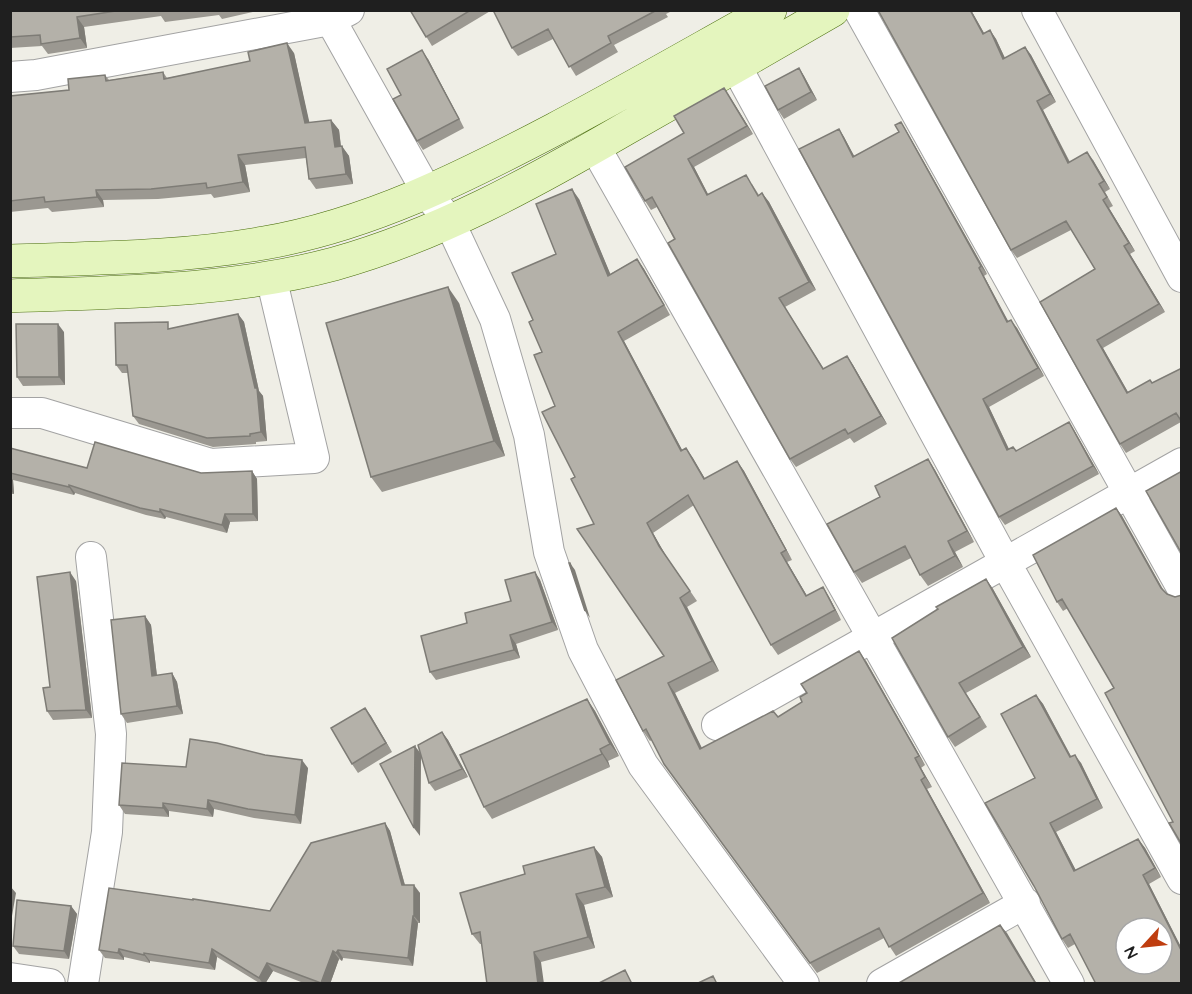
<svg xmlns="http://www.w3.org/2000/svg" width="1192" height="994" font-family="Quicksand,sans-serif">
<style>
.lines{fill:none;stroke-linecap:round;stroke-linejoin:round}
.street-casing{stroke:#a3a3a3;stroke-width:32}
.secondary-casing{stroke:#4b6f0d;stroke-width:34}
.street{stroke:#fff;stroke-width:30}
.secondary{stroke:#e4f5be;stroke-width:33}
.wall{fill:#9b9891}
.shaded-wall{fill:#7e7c76}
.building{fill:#b4b1a9;stroke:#7e7c76;stroke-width:1.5;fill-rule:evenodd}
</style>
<rect width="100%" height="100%" fill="#efeee6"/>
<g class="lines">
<defs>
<path id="street" d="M 325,10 L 427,192 L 450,223 L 495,319 L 529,435 L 549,552 L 583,650 L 643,765 L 804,984
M 859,10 L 1182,588
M 1037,10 L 1182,277
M 725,46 L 1005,562 L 1182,879
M 10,77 L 36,75 L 330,20 L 349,10
M 595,147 L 1069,984
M 10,413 L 42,413 L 211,464 L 314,458 L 271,277
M 717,725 L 1182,463
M 10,978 L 50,984
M 83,984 L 107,832 L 111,734 L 91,557
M 882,984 L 1025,903"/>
<path id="secondary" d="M 10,261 C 95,258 180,258 264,243 C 368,225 462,178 555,129 C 627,91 698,50 770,10
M 10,296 C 118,292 229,292 334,264 C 438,235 532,183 625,129 C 694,90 764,50 833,10"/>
</defs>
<use href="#street" class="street-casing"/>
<use href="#secondary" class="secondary-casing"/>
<use href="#street" class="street"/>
<use href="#secondary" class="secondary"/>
</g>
<path class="wall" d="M 10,10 L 262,10 L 222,19 L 219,15 L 165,22 L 161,16 L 84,27 L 87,48 L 48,54 L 42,46 L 10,48 Z
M 410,10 L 492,10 L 432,46 Z
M 493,10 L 674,10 L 666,14 L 668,17 L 614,45 L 618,52 L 576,76 L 553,39 L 518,56 L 512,48 Z
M 878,10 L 971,10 L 984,33 L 990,30 L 996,39 L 1005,58 L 1025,47 L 1031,55 L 1056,102 L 1043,110 L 1070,162 L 1093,160 L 1110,189 L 1105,192 L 1113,206 L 1109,208 L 1135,251 L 1130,254 L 1165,312 L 1103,348 L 1128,392 L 1152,383 L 1182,368 L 1181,422 L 1126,453 L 1120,444 L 1040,302 L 1095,269 L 1071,230 L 1017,258 L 1011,250 Z
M 294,53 L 309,123 L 331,120 L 339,130 L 341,146 L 349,156 L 353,184 L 316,189 L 309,179 L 306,158 L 245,165 L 250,192 L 214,198 L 211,194 L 158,199 L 103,200 L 104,207 L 52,212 L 48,208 L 10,212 L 10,96 L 69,90 L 105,75 L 109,80 L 163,72 L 167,78 Z
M 428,59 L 464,128 L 423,150 L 417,141 L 401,95 Z
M 799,68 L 804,76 L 817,100 L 784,119 L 778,110 Z
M 724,88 L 753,134 L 694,167 L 708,194 L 752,184 L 759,195 L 762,193 L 769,202 L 816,290 L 785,307 L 824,369 L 847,356 L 853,365 L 887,424 L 854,443 L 850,438 L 796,467 L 790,459 L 657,207 L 651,210 L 645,201 L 684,133 Z
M 901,122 L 906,130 L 987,274 L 984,276 L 1008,322 L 1017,328 L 1044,376 L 989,407 L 1009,449 L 1013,447 L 1016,451 L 1069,422 L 1074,430 L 1099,474 L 1005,525 L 999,517 L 839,129 L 844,137 L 854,156 L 899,132 Z
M 579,199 L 610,274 L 637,259 L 644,269 L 670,315 L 624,341 L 682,450 L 686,448 L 705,479 L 737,461 L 744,471 L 792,560 L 787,562 L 807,596 L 823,587 L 829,597 L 841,620 L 778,655 L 771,645 L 694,505 L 653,533 L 666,556 L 697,601 L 687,607 L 719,671 L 675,693 L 702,748 L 778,717 L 866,661 L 925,765 L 921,768 L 932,787 L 927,789 L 990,903 L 896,956 L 884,938 L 817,973 L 664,764 L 652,740 L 650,741 L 643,731 L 664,656 L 594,524 L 575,477 L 533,320 L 556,254 Z
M 459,303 L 505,456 L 382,492 L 371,477 Z
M 238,314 L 244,322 L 259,391 L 263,396 L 267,441 L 256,442 L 256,444 L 213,447 L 139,424 L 133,416 L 128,373 L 122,373 L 116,365 L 172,328 Z
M 64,332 L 65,385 L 23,386 L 17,377 Z
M 10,448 L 87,468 L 201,473 L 252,471 L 257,479 L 258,521 L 230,522 L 227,533 L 166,517 L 165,519 L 146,515 L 75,493 L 74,495 L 13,480 L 14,494 L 10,494 Z
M 928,459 L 935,470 L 974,542 L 955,552 L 963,567 L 928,586 L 920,575 L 911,558 L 862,583 L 854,572 L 880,497 Z
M 1116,508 L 1122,516 L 1164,591 L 1167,594 L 1175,597 L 1173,822 L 1114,688 L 1068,608 L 1063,611 L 1057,602 Z
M 535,572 L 540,580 L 558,630 L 516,644 L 520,658 L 436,680 L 430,672 L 511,601 Z
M 986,579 L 993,589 L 1031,657 L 966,693 L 987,727 L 955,747 L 948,737 L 892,638 Z
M 76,581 L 92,718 L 53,720 L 47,711 L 50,687 Z
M 145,616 L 151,625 L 157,676 L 172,673 L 177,682 L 183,714 L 127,723 L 121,714 Z
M 1036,695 L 1043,704 L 1071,756 L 1081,763 L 1103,808 L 1056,832 L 1076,871 L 1138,839 L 1145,848 L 1161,877 L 1149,884 L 1182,949 L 1182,984 L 1075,944 L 1068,948 L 1062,939 L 1035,778 Z
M 587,699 L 595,711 L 619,756 L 608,761 L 610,767 L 492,819 L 484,807 Z
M 365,708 L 392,752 L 358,773 L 352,764 Z
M 442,732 L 448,740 L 468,777 L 435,791 L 429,783 L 421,755 L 420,836 L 420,754 Z
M 186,767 L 308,768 L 301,824 L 254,818 L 214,809 L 213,817 L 169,811 L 169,817 L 125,814 L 119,805 Z
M 385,823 L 390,831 L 405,885 L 420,893 L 420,923 L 418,923 L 413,966 L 343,958 L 342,961 L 339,959 L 330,984 L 306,984 L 273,971 L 265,984 L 261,984 L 217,957 L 215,970 L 150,961 L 150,963 L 124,957 L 124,960 L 105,958 L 99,950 L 270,911 Z
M 594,847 L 602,857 L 613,897 L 584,905 L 595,948 L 541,962 L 482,944 L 480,944 L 472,934 L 525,874 Z
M 71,906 L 77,914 L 69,959 L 19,954 L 13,946 Z"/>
<path class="shaded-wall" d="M 970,10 L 971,10 L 989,42 L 983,34 Z
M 77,17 L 84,27 L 87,48 L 80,38 Z
M 990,30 L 996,39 L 1009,67 L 1003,59 Z
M 287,43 L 294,53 L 312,134 L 305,123 Z
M 1025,47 L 1031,55 L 1056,102 L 1050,94 Z
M 422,50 L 428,59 L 464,128 L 459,119 Z
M 799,68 L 804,76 L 817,100 L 811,92 Z
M 724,88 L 730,97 L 753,134 L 747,126 Z
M 1037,101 L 1043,110 L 1074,171 L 1068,163 Z
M 331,120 L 339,130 L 342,157 L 335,147 Z
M 901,122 L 906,130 L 987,274 L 981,266 Z
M 839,129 L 844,137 L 859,165 L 853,157 Z
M 342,146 L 349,156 L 353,184 L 346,174 Z
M 1087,152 L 1093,160 L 1110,189 L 1104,181 Z
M 238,155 L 245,165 L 250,192 L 243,182 Z
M 688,159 L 694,167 L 713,204 L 707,195 Z
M 572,189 L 579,199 L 615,285 L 608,276 Z
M 96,190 L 103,200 L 104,207 L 97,197 Z
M 762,193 L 769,202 L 816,290 L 809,282 Z
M 1103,200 L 1109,208 L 1135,251 L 1129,243 Z
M 1124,246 L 1130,254 L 1165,312 L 1159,304 Z
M 637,259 L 644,269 L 670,315 L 664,305 Z
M 979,268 L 984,276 L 1013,330 L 1007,322 Z
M 448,287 L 459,303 L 505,456 L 494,441 Z
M 238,314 L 244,322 L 259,391 L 263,396 L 267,441 L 261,432 L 255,388 Z
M 1011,320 L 1017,328 L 1044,376 L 1038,368 Z
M 58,324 L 64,332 L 65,385 L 59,377 Z
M 618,332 L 624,341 L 688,461 L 681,451 Z
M 1097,340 L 1103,348 L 1133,401 L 1127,393 Z
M 847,356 L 853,365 L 887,424 L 881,416 Z
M 983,399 L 989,407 L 1013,458 L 1007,450 Z
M 1069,422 L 1074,430 L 1099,474 L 1093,466 Z
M 686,448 L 693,458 L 711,489 L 704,479 Z
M 928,459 L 935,470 L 974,542 L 967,531 Z
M 737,461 L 744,471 L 792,560 L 786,550 Z
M 252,471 L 257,479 L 258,521 L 253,514 Z
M 10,477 L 13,480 L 14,494 L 10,490 Z
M 69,485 L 75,493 L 74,495 L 69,487 Z
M 1116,508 L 1122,516 L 1167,597 L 1161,588 Z
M 160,509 L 166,517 L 165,519 L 160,512 Z
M 225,514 L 230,522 L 227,533 L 222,525 Z
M 647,523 L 653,533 L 666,556 L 697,601 L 659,546 Z
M 948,541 L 955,552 L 963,567 L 955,556 Z
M 781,553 L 787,562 L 813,606 L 806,596 Z
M 570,563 L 575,570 L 590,618 L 585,611 Z
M 70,572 L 76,581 L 92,718 L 86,710 Z
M 535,572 L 540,580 L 558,630 L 552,622 Z
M 986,579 L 993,589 L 1031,657 L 1023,647 Z
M 823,587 L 829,597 L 841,620 L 835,610 Z
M 680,598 L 687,607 L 719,671 L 712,661 Z
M 145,616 L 151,625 L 158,685 L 152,676 Z
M 510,635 L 516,644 L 520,658 L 514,650 Z
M 859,651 L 866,661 L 925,765 L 919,756 Z
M 172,673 L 177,682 L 183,714 L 177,706 Z
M 668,683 L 675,693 L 707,759 L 700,749 Z
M 1036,695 L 1043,704 L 1076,766 L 1070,757 Z
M 587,699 L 595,711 L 619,756 L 610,744 Z
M 365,708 L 371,716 L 392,752 L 386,743 Z
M 442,732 L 448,740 L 468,777 L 462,769 Z
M 415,746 L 421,754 L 420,836 L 414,828 Z
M 600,749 L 608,761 L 610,767 L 602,754 Z
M 1075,755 L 1081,763 L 1103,808 L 1097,799 Z
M 915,758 L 921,768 L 932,787 L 925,777 Z
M 302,760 L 308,768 L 301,824 L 295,815 Z
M 921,780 L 927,789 L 990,903 L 983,893 Z
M 208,800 L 214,809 L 213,817 L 207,809 Z
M 163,803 L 169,811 L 169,817 L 163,808 Z
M 385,823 L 390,831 L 407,893 L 402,885 Z
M 1050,823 L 1056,832 L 1081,880 L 1074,871 Z
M 1138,839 L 1145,848 L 1161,877 L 1155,868 Z
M 594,847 L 602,857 L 613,897 L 605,887 Z
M 1143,875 L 1149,884 L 1182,949 L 1182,952 Z
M 414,885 L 420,893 L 420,923 L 414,916 Z
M 10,886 L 16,893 L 12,916 L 10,914 Z
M 576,894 L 584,905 L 595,948 L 588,937 Z
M 71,906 L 77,914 L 69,959 L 64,951 Z
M 413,916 L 418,923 L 413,966 L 408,958 Z
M 1000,925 L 1007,933 L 1037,984 L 1036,984 Z
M 119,949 L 124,957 L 124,960 L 118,953 Z
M 212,949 L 217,957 L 215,970 L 209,963 Z
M 338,950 L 343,958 L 342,961 L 336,953 Z
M 333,951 L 339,959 L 330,984 L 321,984 Z
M 534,952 L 541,962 L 544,984 L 538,984 Z
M 144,953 L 150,961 L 150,963 L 144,955 Z
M 267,963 L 273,971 L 265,984 L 263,984 L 259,978 Z"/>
<path class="building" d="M 10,10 L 122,10 L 77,17 L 80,38 L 41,44 L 40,35 L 10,37 Z
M 410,10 L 471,10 L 426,37 Z
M 493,10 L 657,10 L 608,36 L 611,43 L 569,67 L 548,29 L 512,48 Z
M 878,10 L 970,10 L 983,34 L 990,30 L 1003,59 L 1025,47 L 1050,94 L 1037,101 L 1068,163 L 1087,152 L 1104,181 L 1099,184 L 1107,197 L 1103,200 L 1129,243 L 1124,246 L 1159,304 L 1097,340 L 1127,393 L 1150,380 L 1152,383 L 1182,368 L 1182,422 L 1176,413 L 1120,444 L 1040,302 L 1095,269 L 1066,221 L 1011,250 Z
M 287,43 L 305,123 L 331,120 L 335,147 L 342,146 L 346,174 L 309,179 L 305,147 L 238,155 L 243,182 L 207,188 L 206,183 L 151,189 L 96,190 L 97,197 L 45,202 L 44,197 L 10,201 L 10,96 L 69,90 L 68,79 L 105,75 L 106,81 L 163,72 L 164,79 L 250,61 L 248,52 Z
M 422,50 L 459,119 L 417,141 L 393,99 L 401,95 L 387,69 Z
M 799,68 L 811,92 L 778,110 L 765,86 Z
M 724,88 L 747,126 L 688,159 L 707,195 L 746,175 L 758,196 L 762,193 L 809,282 L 779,298 L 823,369 L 847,356 L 881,416 L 848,434 L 845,429 L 790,459 L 668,243 L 675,239 L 652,197 L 645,201 L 625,167 L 684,133 L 674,116 Z
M 901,122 L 981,266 L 979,268 L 1007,322 L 1011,320 L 1038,368 L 983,399 L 1007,450 L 1013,447 L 1016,451 L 1069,422 L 1093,466 L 999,517 L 799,149 L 839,129 L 853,157 L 899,132 L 895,125 Z
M 572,189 L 608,276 L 637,259 L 664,305 L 618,332 L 681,451 L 686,448 L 704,479 L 737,461 L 786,550 L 781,553 L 806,596 L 823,587 L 835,610 L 771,645 L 688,495 L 647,523 L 659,546 L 690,591 L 680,598 L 712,661 L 668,683 L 700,749 L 773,711 L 778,717 L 802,702 L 800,697 L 807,693 L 801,684 L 859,651 L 919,756 L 915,758 L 925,777 L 921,780 L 983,893 L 889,947 L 879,928 L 810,963 L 664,764 L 646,729 L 643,731 L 616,680 L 664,656 L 577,529 L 594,524 L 571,479 L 575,477 L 542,412 L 555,406 L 534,355 L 542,352 L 529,322 L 533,320 L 512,273 L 556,254 L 536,204 Z
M 448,287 L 494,441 L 371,477 L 326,323 Z
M 238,314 L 255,388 L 257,388 L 261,432 L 250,434 L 250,436 L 207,438 L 133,416 L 127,365 L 116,365 L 115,323 L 168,322 L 168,329 Z
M 16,324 L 58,324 L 59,377 L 17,377 Z
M 95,442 L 201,473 L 252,471 L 253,514 L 225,514 L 222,525 L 160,509 L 160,512 L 140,508 L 69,485 L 69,487 L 10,473 L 10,448 L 87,468 Z
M 928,459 L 967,531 L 948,541 L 955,556 L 920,575 L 905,546 L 854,572 L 827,524 L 880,497 L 875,486 Z
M 1182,471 L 1182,554 L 1146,491 Z
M 1116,508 L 1161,588 L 1167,594 L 1175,597 L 1182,595 L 1182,845 L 1169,823 L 1173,822 L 1105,693 L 1114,688 L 1062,599 L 1057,602 L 1033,555 Z
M 569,563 L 570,563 L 585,611 Z
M 70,572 L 86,710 L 47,711 L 43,688 L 50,687 L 37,577 Z
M 535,572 L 552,622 L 510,635 L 514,650 L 430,672 L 421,636 L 467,623 L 465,613 L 511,601 L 505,580 Z
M 986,579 L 1023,647 L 959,683 L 980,717 L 948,737 L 892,638 L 938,609 L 936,607 Z
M 145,616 L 152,676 L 172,673 L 177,706 L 121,714 L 111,620 Z
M 1036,695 L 1070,757 L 1075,755 L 1097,799 L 1050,823 L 1074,871 L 1138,839 L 1155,868 L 1143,875 L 1182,952 L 1182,984 L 1096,984 L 1070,934 L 1062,939 L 1034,886 L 985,803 L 1035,778 L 1001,714 ZM 1126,928 L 1162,928 L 1162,964 L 1126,964 Z
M 587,699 L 610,744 L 600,749 L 602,754 L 484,807 L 460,755 Z
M 365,708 L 386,743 L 352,764 L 331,728 Z
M 442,732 L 462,769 L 429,783 L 418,745 Z
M 190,739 L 217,743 L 265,755 L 302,760 L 295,815 L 248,809 L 208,800 L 207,809 L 163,803 L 163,808 L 119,805 L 122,763 L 186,767 Z
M 415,746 L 414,828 L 380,764 Z
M 385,823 L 402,885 L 414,885 L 414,916 L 413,916 L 408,958 L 338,950 L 336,953 L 333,951 L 321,983 L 267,963 L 259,978 L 212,949 L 209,963 L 144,953 L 144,955 L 119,949 L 118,953 L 99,950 L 109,888 L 193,900 L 193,899 L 270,911 L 311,843 Z
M 594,847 L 605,887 L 576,894 L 588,937 L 534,952 L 538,984 L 487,984 L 480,932 L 472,934 L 460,893 L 525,874 L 523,866 Z
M 17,900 L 71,906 L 64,951 L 13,946 Z
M 1000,925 L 1036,984 L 897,984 Z
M 625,970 L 632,984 L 597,984 Z
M 713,976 L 717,984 L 696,984 Z"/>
<rect width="1192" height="994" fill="none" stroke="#1f1f1f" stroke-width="24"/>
<g transform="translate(1144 946) rotate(243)"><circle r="28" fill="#ffffff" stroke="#a5a5a5" stroke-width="1.5"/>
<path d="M0-4.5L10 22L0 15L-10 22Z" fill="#bf3d0f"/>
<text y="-9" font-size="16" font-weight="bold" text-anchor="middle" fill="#1f1f1f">N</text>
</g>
</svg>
